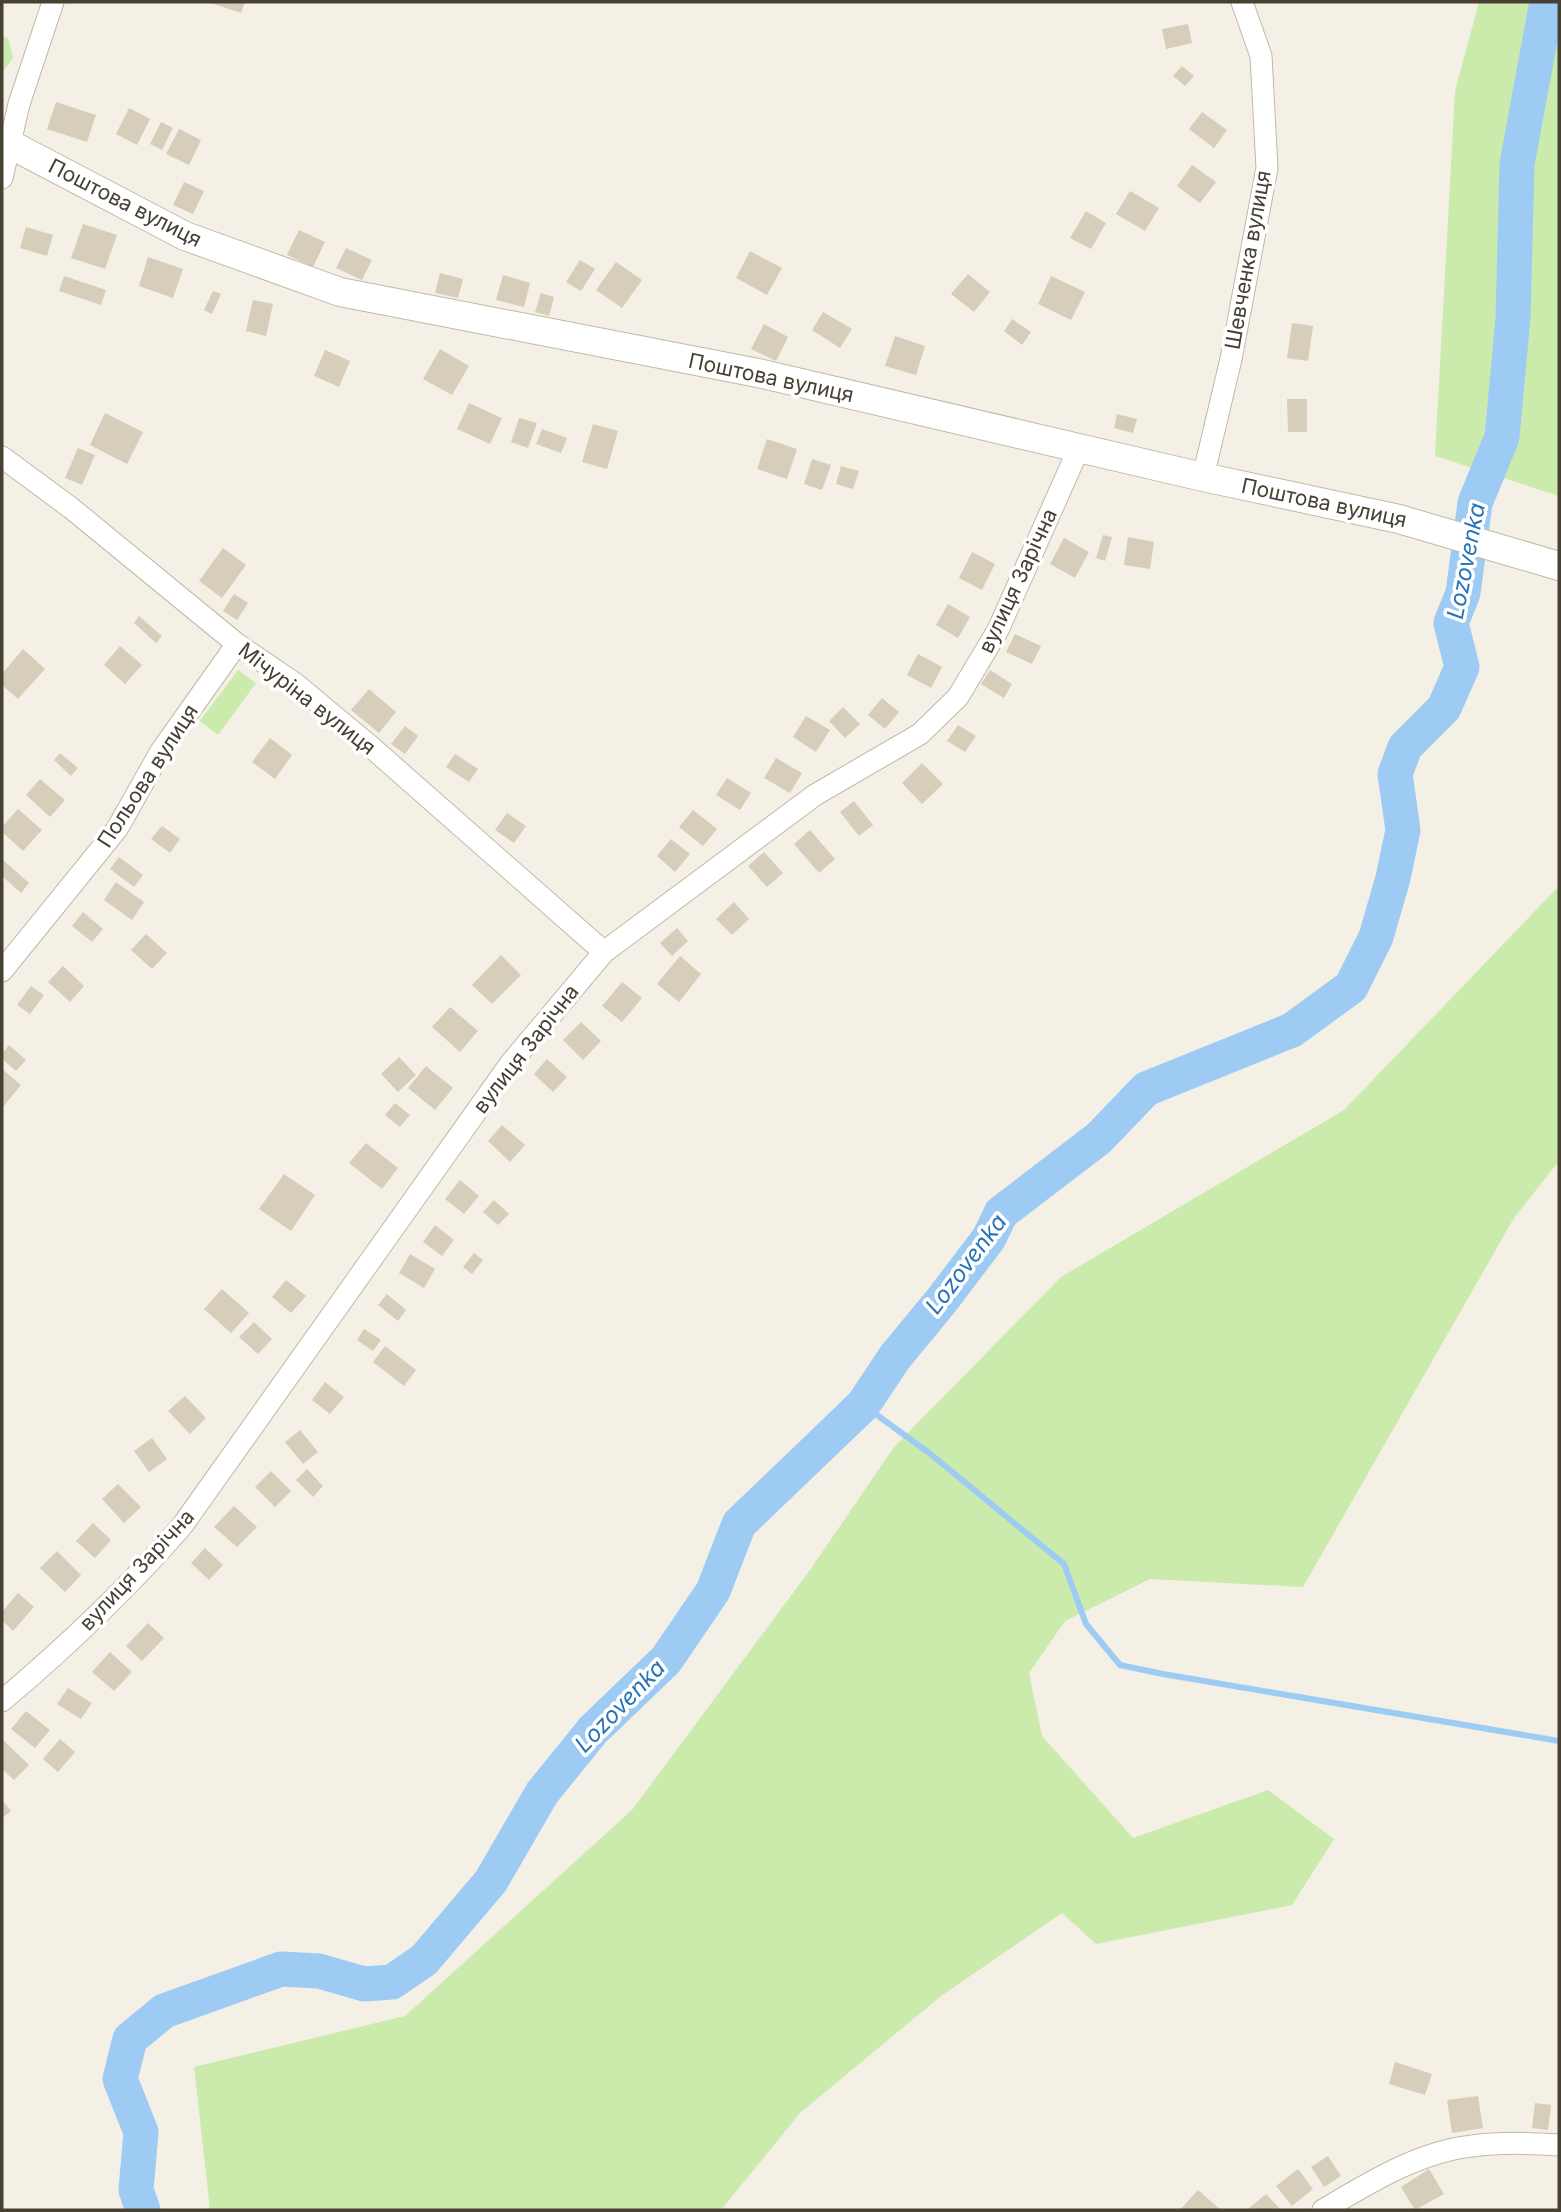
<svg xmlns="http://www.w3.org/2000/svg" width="1561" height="2212" font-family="Inter,sans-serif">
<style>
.green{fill:#caebac}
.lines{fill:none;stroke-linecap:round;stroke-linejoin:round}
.stream{stroke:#9ecbf4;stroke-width:6}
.river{stroke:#9ecbf4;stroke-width:35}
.building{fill:#d6cdba}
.minor-casing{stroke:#c0b9a7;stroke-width:23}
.tertiary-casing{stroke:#c0b9a7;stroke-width:30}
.minor{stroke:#fff;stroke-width:21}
.tertiary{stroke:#fff;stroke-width:28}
.labels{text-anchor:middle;stroke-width:7;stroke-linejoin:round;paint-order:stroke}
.street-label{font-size:21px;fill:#474134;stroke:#fff}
.water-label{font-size:23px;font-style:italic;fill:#2872b9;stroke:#fff}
</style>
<rect width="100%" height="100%" fill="#f4f0e5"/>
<path class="green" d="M 1479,2 L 1559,2 L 1559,496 L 1435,456 L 1455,91 Z
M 2,36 L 8,38 L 13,58 L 2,73 Z
M 238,670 L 256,683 L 218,735 L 200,721 Z
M 1559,886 L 1559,1161 L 1514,1218 L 1303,1587 L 1150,1579 L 1065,1621 L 1029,1673 L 1042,1736 L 1133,1838 L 1268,1790 L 1334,1839 L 1292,1905 L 1096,1944 L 1062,1913 L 941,1996 L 800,2113 L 721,2210 L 210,2210 L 194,2067 L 405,2016 L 632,1810 L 810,1570 L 894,1447 L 1061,1277 L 1344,1110 Z"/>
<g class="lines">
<path class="stream" d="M 863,1405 L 928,1452 L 1064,1564 L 1086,1624 L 1120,1665 L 1163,1674 L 1559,1741"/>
<path class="river" d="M 143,2210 L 136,2190 L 141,2132 L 120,2079 L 130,2039 L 164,2011 L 281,1969 L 319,1971 L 364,1984 L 392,1982 L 424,1960 L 491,1881 L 542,1793 L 593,1730 L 666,1660 L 713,1591 L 739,1524 L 863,1405 L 895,1357 L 942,1300 L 989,1238 L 1001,1213 L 1099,1138 L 1146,1089 L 1292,1030 L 1351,987 L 1376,937 L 1393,878 L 1403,830 L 1395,774 L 1405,747 L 1444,708 L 1462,667 L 1451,623 L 1463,593 L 1475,503 L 1502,437 L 1513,318 L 1517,164 L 1547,2"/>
</g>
<path class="building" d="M 208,2 L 245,2 L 241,13 Z
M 1188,24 L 1192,43 L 1166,49 L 1162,29 Z
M 1182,66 L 1194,76 L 1185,86 L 1173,76 Z
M 56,102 L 96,115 L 87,142 L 47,129 Z
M 129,108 L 150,119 L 137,145 L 116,134 Z
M 1202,112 L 1227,130 L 1214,148 L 1189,129 Z
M 161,122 L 173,128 L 162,150 L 150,144 Z
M 179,129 L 201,140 L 189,165 L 166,154 Z
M 1192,165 L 1216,182 L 1200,203 L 1177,186 Z
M 184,182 L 204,191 L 193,214 L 173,205 Z
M 1130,191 L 1159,208 L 1145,231 L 1116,214 Z
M 1086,211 L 1106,223 L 1091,249 L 1070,238 Z
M 83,224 L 117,235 L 105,269 L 71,258 Z
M 26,227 L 53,235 L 47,256 L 20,248 Z
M 299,230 L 325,242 L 313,267 L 287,255 Z
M 346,248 L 372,260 L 362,280 L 336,268 Z
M 750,251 L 782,268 L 767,295 L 736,278 Z
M 148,257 L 183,269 L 173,298 L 139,286 Z
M 580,260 L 595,269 L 581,291 L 566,282 Z
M 616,262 L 642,280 L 622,308 L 596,290 Z
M 440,273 L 463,279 L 458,298 L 435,293 Z
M 968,274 L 990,292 L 974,312 L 951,294 Z
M 503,275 L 530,283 L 524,307 L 496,300 Z
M 64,276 L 106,290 L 101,305 L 59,291 Z
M 1051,276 L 1085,292 L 1071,320 L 1038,304 Z
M 213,291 L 221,294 L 212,314 L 204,310 Z
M 541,293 L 554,297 L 549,316 L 535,312 Z
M 253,300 L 273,304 L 266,336 L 246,331 Z
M 823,312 L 852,329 L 840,348 L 812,330 Z
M 1012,319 L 1031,332 L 1022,345 L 1004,331 Z
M 1292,323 L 1313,326 L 1308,361 L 1287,358 Z
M 764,324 L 788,337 L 776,361 L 751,349 Z
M 895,336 L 925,346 L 916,375 L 885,366 Z
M 440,349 L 469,366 L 452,395 L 423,379 Z
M 325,350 L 350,361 L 339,387 L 314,376 Z
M 1287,399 L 1307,399 L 1307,432 L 1288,432 Z
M 469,403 L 502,418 L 490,444 L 457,429 Z
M 105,413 L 143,432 L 127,464 L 90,445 Z
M 1117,414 L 1137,419 L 1133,433 L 1114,428 Z
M 519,418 L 537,423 L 528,448 L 511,442 Z
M 593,424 L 618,431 L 607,469 L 582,462 Z
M 542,429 L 567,438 L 561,453 L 536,444 Z
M 767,439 L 797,449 L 787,479 L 757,469 Z
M 78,448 L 95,455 L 82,485 L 65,478 Z
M 812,459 L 831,465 L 822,490 L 804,484 Z
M 841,466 L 859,471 L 853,489 L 836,484 Z
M 1103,535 L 1112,537 L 1105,561 L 1096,558 Z
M 1128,537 L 1154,542 L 1150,569 L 1124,565 Z
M 1064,538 L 1089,552 L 1075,578 L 1050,564 Z
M 223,548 L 246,565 L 222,598 L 199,581 Z
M 972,552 L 995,564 L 982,590 L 959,578 Z
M 234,594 L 248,603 L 237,620 L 223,611 Z
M 948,604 L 970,617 L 958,638 L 936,625 Z
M 139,616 L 162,636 L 156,643 L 134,623 Z
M 1015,634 L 1041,646 L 1032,664 L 1006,652 Z
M 120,646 L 142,665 L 125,684 L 104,665 Z
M 23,649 L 45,669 L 18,699 L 2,685 L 2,674 Z
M 918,654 L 942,667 L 931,688 L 907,675 Z
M 990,670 L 1012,684 L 1004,698 L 981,684 Z
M 369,689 L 396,712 L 379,733 L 351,710 Z
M 882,698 L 899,712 L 885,729 L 868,715 Z
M 843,707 L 860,724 L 845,738 L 829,721 Z
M 806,716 L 830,730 L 816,752 L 793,737 Z
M 958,725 L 976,736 L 965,752 L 947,741 Z
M 405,726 L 418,736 L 405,754 L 391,744 Z
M 270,738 L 292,755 L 275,779 L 252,762 Z
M 60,753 L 78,768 L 71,776 L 54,760 Z
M 455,754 L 478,769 L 469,782 L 446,767 Z
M 776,758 L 802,773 L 790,793 L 764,778 Z
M 922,763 L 943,784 L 922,804 L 902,783 Z
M 727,778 L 751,793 L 740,810 L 716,795 Z
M 40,779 L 65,800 L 50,817 L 26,795 Z
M 854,801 L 873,825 L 859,836 L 840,812 Z
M 18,809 L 42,830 L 23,851 L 2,832 L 2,827 Z
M 693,810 L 717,829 L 703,846 L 679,827 Z
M 507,813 L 526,826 L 514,843 L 495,830 Z
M 162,826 L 180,839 L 170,853 L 151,839 Z
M 810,830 L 835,859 L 819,873 L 794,844 Z
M 671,839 L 690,854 L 675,872 L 657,856 Z
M 764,852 L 783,873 L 767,887 L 748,866 Z
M 119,857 L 143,875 L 134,887 L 110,869 Z
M 2,859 L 29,883 L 21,893 L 2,876 Z
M 116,882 L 144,902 L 132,920 L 104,900 Z
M 734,902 L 749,919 L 732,935 L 716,919 Z
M 83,912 L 103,929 L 92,942 L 72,926 Z
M 677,928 L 688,941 L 672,956 L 660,943 Z
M 146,934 L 167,953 L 152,969 L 131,950 Z
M 501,955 L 521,975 L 492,1004 L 472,985 Z
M 680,956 L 701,974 L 679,1002 L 657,984 Z
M 63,966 L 84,986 L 70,1002 L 48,982 Z
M 622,982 L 642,998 L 622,1022 L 602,1006 Z
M 31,986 L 44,995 L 30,1014 L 17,1005 Z
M 450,1007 L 478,1031 L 460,1052 L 432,1027 Z
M 581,1022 L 601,1041 L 583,1060 L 563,1040 Z
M 9,1045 L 26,1060 L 16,1071 L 2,1059 L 2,1054 Z
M 399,1057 L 416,1075 L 398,1092 L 381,1074 Z
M 547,1059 L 567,1077 L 553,1092 L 534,1074 Z
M 426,1066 L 453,1088 L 435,1110 L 408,1088 Z
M 2,1069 L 21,1085 L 2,1108 Z
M 395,1103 L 410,1115 L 400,1127 L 385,1115 Z
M 502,1125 L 525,1145 L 510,1162 L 488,1141 Z
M 366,1143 L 398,1168 L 382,1189 L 349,1163 Z
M 284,1174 L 315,1195 L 291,1231 L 259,1209 Z
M 460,1180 L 479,1196 L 464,1214 L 445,1199 Z
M 494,1200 L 509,1214 L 498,1225 L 483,1212 Z
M 435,1225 L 454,1240 L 442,1256 L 423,1242 Z
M 474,1253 L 483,1260 L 472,1274 L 463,1267 Z
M 410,1254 L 435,1269 L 424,1288 L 399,1273 Z
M 286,1280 L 306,1296 L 291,1313 L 272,1297 Z
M 222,1289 L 249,1313 L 231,1333 L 204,1309 Z
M 387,1294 L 406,1310 L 398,1321 L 378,1305 Z
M 254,1322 L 272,1339 L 258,1354 L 239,1337 Z
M 364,1329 L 381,1340 L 373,1351 L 357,1340 Z
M 385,1346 L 416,1370 L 404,1386 L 373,1362 Z
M 325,1382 L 344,1397 L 330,1414 L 312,1400 Z
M 185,1396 L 206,1418 L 190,1434 L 168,1411 Z
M 300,1430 L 318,1452 L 303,1464 L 285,1442 Z
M 152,1438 L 167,1459 L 149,1472 L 134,1451 Z
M 307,1469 L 323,1486 L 313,1497 L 296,1480 Z
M 271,1471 L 291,1491 L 275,1507 L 255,1487 Z
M 118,1484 L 141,1507 L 124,1523 L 102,1499 Z
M 234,1506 L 257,1527 L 237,1547 L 214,1527 Z
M 93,1523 L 111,1540 L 95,1558 L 76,1541 Z
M 205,1548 L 223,1565 L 209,1580 L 191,1563 Z
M 57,1551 L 81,1575 L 65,1592 L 40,1568 Z
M 18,1593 L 34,1607 L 13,1631 L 2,1620 L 2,1612 Z
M 148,1623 L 164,1638 L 142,1661 L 126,1646 Z
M 110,1652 L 132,1672 L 114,1691 L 92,1672 Z
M 68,1688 L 92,1703 L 81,1719 L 57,1704 Z
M 26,1711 L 50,1730 L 35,1748 L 11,1729 Z
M 2,1739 L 29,1765 L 14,1780 L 2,1769 Z
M 60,1739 L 75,1752 L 58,1772 L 43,1759 Z
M 2,1800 L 11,1811 L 2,1818 Z
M 1395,2062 L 1432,2074 L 1425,2095 L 1389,2084 Z
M 1478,2096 L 1483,2128 L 1452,2133 L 1447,2100 Z
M 1535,2103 L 1551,2105 L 1548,2130 L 1532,2128 Z
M 1328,2156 L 1341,2176 L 1324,2187 L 1311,2167 Z
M 1298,2169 L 1313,2189 L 1292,2206 L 1276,2186 Z
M 1429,2169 L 1444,2194 L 1415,2210 L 1401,2187 Z
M 1198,2190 L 1221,2210 L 1180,2210 Z
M 1266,2194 L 1281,2210 L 1247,2210 Z"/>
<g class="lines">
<defs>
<path id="minor" d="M 2,178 L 19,104 L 53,2
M 2,457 L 71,508 L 237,644 L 297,685 L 370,746 L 604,952
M 1203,477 L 1231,359 L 1267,168 L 1261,56 L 1242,2
M 2,971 L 117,829 L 161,751 L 237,644
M 2,1701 C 66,1647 127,1589 182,1526 L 510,1064 L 604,952 L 815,795 L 920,734 L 958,697 L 998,630 L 1079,448
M 1323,2210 C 1369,2183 1418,2152 1472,2146 C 1501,2142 1531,2143 1559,2145"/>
<path id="tertiary" d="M 2,140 L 185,236 L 340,292 L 758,373 L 1203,477 L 1399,519 L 1559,566"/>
</defs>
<use href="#minor" class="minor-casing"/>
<use href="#tertiary" class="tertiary-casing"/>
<use href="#minor" class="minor"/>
<use href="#tertiary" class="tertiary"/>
</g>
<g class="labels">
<g class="street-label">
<text transform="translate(125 203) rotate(27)" y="7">Поштова вулиця</text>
<text transform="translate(1248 260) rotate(-80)" y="7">Шевченка вулиця</text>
<text transform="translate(771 378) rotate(12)" y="7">Поштова вулиця</text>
<text transform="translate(1324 503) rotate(12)" y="7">Поштова вулиця</text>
<text transform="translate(1018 581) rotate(-65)" y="7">вулиця Зарічна</text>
<text transform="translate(307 699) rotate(38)" y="7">Мічуріна вулиця</text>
<text transform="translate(148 776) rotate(-57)" y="7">Польова вулиця</text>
<text transform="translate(526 1049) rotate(-52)" y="7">вулиця Зарічна</text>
<text transform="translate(137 1570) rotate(-47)" y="7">вулиця Зарічна</text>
</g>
<g class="water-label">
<text transform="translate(1466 561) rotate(-79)" y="8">Lozovenka</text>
<text transform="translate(966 1264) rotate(-53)" y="8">Lozovenka</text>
<text transform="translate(620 1706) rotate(-46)" y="8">Lozovenka</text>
</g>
</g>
<rect width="1561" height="2212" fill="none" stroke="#474134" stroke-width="7"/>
</svg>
